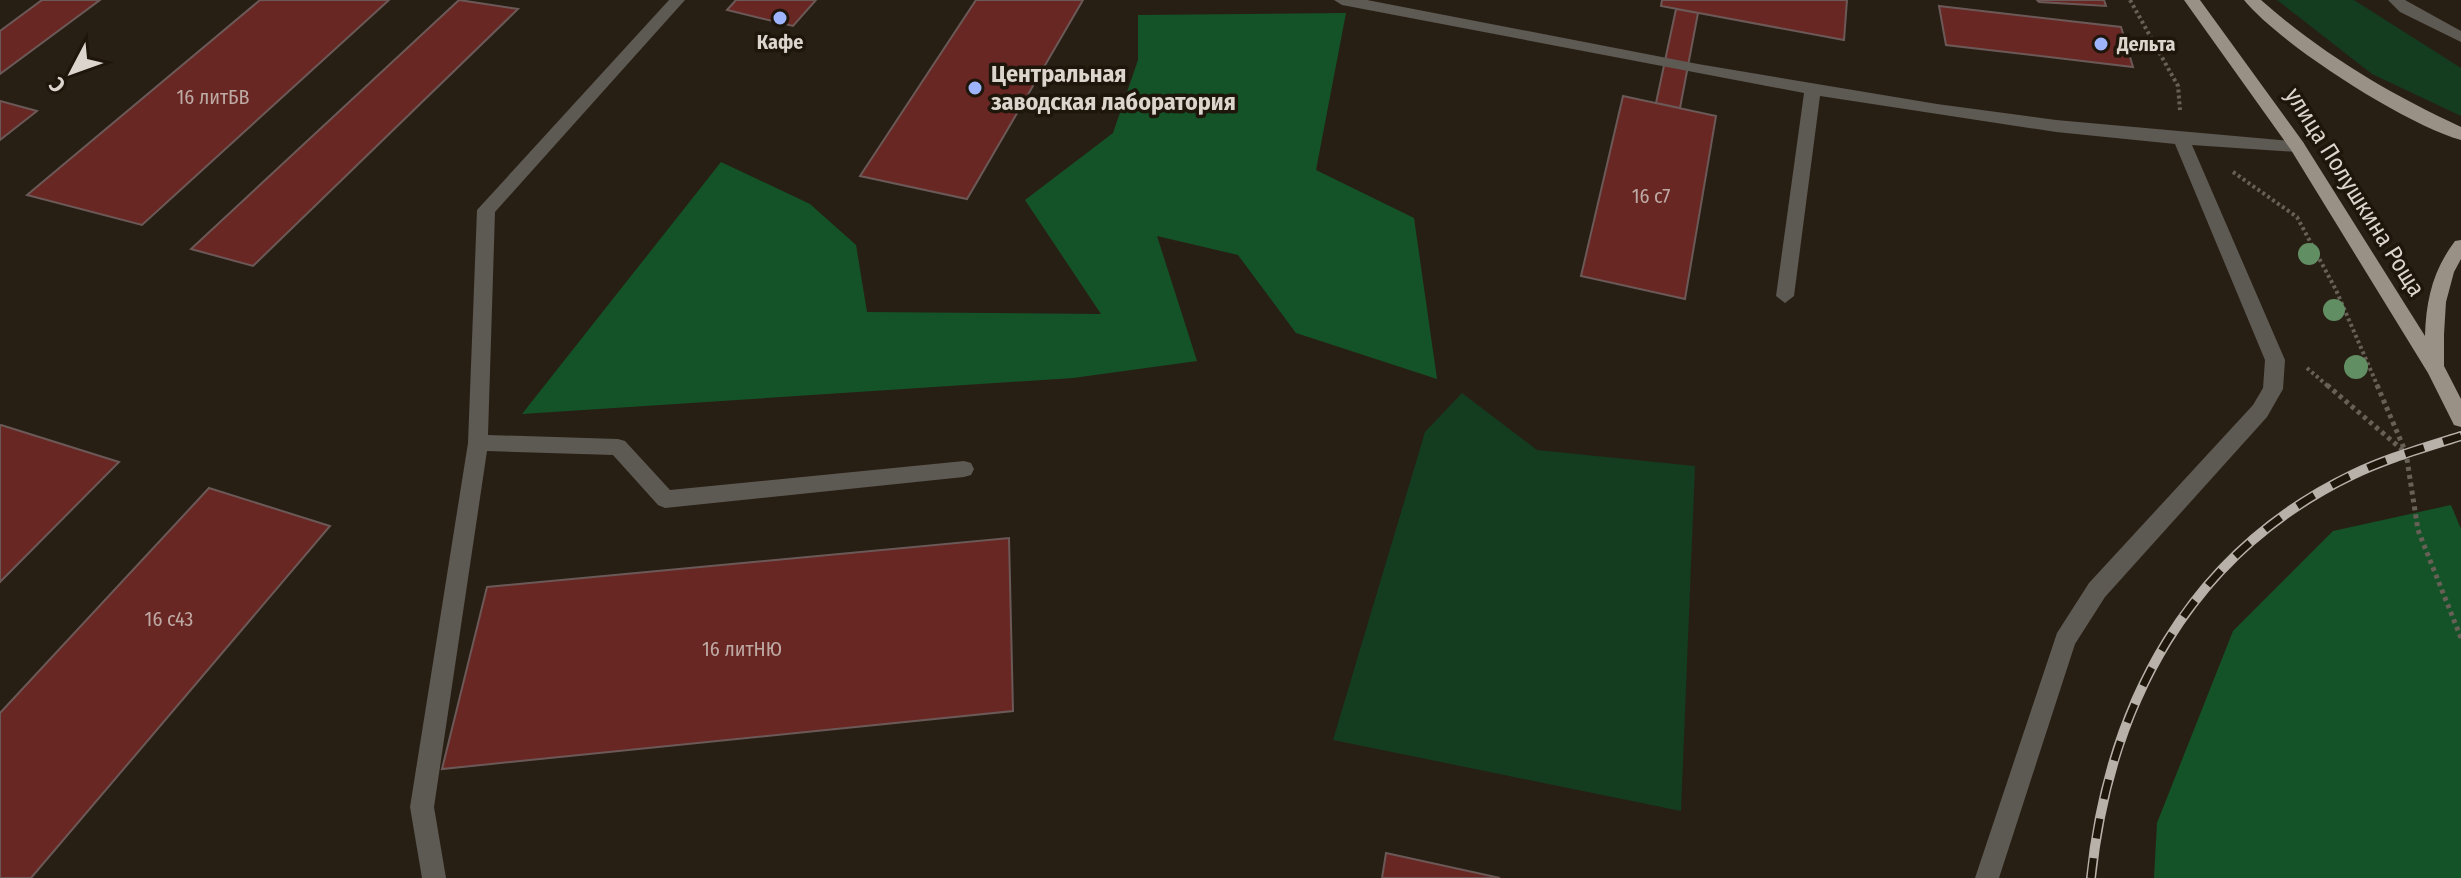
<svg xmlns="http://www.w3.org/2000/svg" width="2461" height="878" font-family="'Fira Sans Condensed',sans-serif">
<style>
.green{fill:#143c1f}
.forest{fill:#145328}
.building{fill:#692724;stroke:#6b5957;stroke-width:2}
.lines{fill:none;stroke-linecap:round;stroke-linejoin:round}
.path-far1{stroke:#676056;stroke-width:4;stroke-dasharray:3 3;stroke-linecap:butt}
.path{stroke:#676056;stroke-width:5;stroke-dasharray:4 4;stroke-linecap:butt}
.service{fill:#5d5953;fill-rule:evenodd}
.primary{fill:#999185;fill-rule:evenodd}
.rail-casing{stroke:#b8b1aa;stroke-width:10}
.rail{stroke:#1e160b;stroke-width:7;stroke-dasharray:20;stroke-linecap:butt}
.tree{fill:#628e63}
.poi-dot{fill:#9eb4fd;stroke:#1e160b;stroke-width:3}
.labels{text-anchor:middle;stroke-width:7;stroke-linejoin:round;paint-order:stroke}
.far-poi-label{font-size:20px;font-weight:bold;fill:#dbd5ce;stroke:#1e160b}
.number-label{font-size:20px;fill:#beaaa4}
.poi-label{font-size:24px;font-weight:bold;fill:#dbd5ce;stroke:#1e160b;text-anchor:start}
.street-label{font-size:24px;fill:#dbd5ce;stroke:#1e160b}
</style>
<rect width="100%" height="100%" fill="#281f14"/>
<path class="green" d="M 2277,0 L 2354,0 L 2461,68 L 2461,116 L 2372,74 Z
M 1462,393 L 1537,450 L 1695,466 L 1681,811 L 1333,740 L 1425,432 Z"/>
<path class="forest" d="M 1346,13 L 1316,170 L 1414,218 L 1437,379 L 1296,333 L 1238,255 L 1157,236 L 1197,361 L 1073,378 L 522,414 L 721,162 L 810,204 L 856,245 L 867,312 L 1101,314 L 1025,200 L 1113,133 L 1138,60 L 1138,15 Z
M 2451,505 L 2461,529 L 2461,878 L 2154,878 L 2157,823 L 2233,631 L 2333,531 Z"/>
<path class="building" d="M 42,0 L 100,0 L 0,74 L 0,31 Z
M 260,0 L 389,0 L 142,225 L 27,195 Z
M 459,0 L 518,9 L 253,266 L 191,249 Z
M 736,0 L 816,0 L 793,26 L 727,10 Z
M 976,0 L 1083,0 L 967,199 L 860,176 Z
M 1662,0 L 1847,0 L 1844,40 L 1661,6 Z
M 2037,0 L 2104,0 L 2106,6 L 2039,2 Z
M 1939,6 L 2121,27 L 2133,67 L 1946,45 Z
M 1676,9 L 1698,13 L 1680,108 L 1656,103 Z
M 1623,96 L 1716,116 L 1685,299 L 1581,276 Z
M 0,101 L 37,111 L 0,140 Z
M 1,425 L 119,462 L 0,582 L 0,426 Z
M 209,488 L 330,526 L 31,878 L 0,878 L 0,713 Z
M 1009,538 L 1013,711 L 442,769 L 487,587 Z
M 1386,853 L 1500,878 L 1382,878 Z"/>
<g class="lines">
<path class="path-far1" d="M 2130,0 L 2178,86 L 2180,110
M 2233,172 L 2297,217 L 2336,290 L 2378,387
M 2307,368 L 2329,387"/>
<path class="path" d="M 2327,385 L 2406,453
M 2377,385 L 2406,453 L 2418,530 L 2461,638"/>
<path class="service" d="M 669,0 L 685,0 L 495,212 L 488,435 L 618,439 L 625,441 L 670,490 L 964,461 L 971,463 L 974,469 L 971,475 L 964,477 L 665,508 L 658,505 L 613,455 L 487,451 L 434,807 L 446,878 L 422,878 L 410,807 L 468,443 L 477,210 Z
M 1334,0 L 1367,0 L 1698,64 L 1937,104 L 2056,120 L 2303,142 L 2305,146 L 2297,152 L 2192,145 L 2285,360 L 2283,389 L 2267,417 L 2105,597 L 2075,644 L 1999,878 L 1975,878 L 2057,633 L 2089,583 L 2253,405 L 2263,388 L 2265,360 L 2175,144 L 2056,132 L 1820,96 L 1794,296 L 1785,303 L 1776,296 L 1804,93 L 1342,5 Z
M 2388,0 L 2405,0 L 2461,31 L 2461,42 L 2400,12 Z"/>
<path class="primary" d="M 2184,0 L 2200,0 L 2303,142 L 2425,336 C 2426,300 2433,270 2455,241 L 2461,240 L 2461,259 L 2454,272 L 2446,302 L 2444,334 L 2444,366 L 2461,399 L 2461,427 L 2454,425 L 2428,373 L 2291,150 Z
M 2244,0 L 2261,0 C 2322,54 2388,93 2461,127 L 2461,140 C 2405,124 2281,45 2244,0 Z"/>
<defs>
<path id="rail" d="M 2091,878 C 2109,704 2190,553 2352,475 C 2387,458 2424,448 2461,436"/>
</defs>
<use href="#rail" class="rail-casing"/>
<use href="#rail" class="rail"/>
</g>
<g class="tree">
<circle cx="2309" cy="254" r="11"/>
<circle cx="2334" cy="310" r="11"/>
<circle cx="2356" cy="367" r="12"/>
</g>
<g class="poi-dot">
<circle cx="780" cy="18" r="8"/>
<circle cx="2101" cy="44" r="8"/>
<circle cx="975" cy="88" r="8"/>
</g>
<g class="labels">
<g class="far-poi-label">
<text x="780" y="49">Кафе</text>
<text x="2117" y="51" text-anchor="start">Дельта</text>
</g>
<g class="number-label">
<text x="213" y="104">16 литБВ</text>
<text x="1651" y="203">16 с7</text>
<text x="169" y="626">16 с43</text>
<text x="742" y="656">16 литНЮ</text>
</g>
<g class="poi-label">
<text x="991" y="82">Центральная<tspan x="991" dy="28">заводская лаборатория</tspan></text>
</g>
<g class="street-label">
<text transform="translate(2355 192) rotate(58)" y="8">улица Полушкина Роща</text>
</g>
</g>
<g transform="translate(72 72) rotate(229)" stroke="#1e160b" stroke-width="6" paint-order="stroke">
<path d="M0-6L14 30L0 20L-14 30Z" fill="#dbd5ce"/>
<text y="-12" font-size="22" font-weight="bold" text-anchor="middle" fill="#dbd5ce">С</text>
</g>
</svg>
